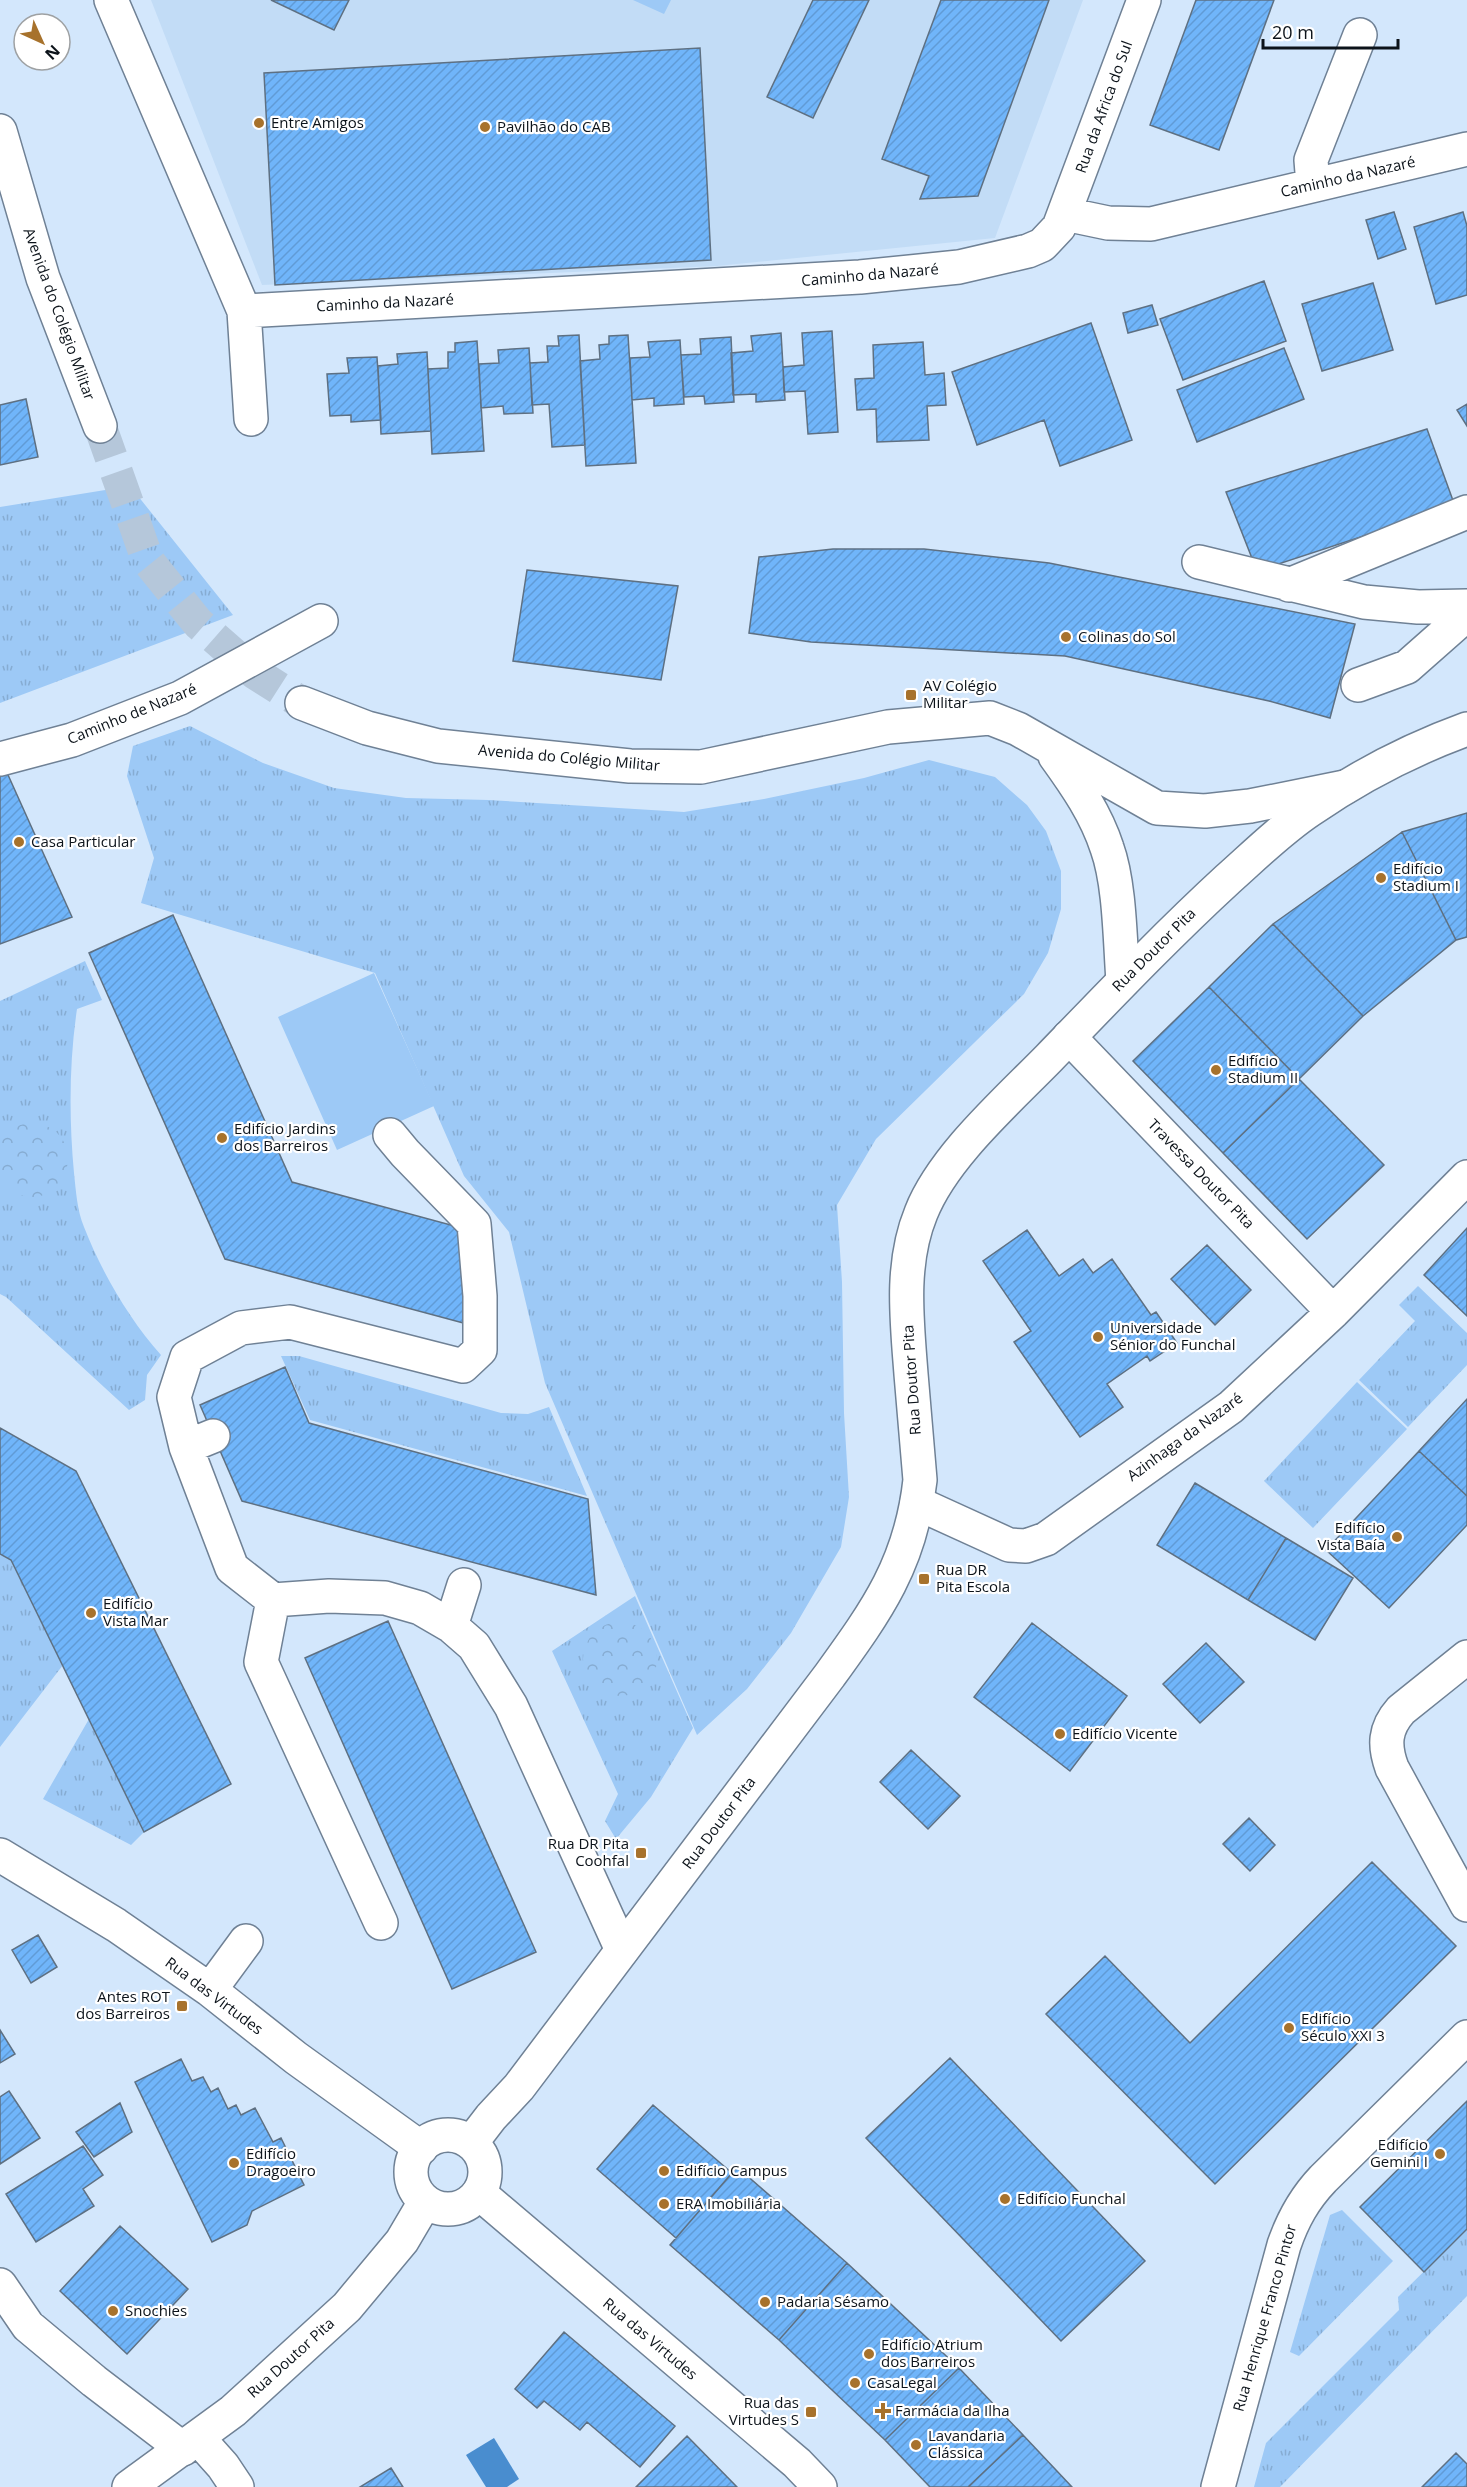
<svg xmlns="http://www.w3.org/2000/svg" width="1467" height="2487" font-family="'Open Sans',sans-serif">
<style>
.built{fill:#c2dcf6}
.grass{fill:url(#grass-tufts)}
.park{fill:url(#park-crowns)}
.pitch{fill:#9dc9f6}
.water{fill:#498dcf}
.building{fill:url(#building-hatch);stroke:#5e7082;stroke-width:1.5}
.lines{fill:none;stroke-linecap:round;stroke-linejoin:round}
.minor-tunnel{stroke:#b5c7da;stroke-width:33;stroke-dasharray:33 16;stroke-linecap:butt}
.minor-casing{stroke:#6f8195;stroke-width:36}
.major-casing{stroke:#6f8195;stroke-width:36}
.minor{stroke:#fff;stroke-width:33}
.major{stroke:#fff;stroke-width:33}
.poi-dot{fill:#a7722c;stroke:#fff;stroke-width:2}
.labels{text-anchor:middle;stroke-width:4.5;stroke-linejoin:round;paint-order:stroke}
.street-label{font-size:15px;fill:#0c131a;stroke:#fff}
.poi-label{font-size:15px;fill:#0c131a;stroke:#fff;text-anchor:start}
</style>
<defs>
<pattern id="grass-tufts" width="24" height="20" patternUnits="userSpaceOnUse" patternTransform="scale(1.5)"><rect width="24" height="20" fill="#9dc9f6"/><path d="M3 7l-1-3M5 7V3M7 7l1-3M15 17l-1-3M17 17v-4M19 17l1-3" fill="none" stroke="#86acd2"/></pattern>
<pattern id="park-crowns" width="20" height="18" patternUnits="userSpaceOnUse" patternTransform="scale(1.5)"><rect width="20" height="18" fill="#9dc9f6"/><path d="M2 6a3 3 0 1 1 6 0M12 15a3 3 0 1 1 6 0" fill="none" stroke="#86acd2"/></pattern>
<pattern id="building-hatch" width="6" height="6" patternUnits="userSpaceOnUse" patternTransform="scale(1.5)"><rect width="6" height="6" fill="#70b5fa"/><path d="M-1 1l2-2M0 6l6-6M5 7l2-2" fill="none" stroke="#609bd6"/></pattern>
</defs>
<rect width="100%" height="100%" fill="#d3e7fc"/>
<path class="built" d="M 151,0 L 1083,0 L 995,238 L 717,266 L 262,285 Z"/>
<path class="grass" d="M 130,486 L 233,615 L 0,703 L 0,507 Z
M 190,726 L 263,763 L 334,788 L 406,798 L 489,800 L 684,812 L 764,799 L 864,778 L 929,760 L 995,777 L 1027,805 L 1046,831 L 1061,871 L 1061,909 L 1048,953 L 1024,994 L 876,1139 L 837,1205 L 842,1282 L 844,1413 L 849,1497 L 841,1547 L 791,1633 L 747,1689 L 697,1735 L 545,1383 L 509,1232 L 464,1176 L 375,973 L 141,903 L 154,858 L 127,776 L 133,746 Z
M 85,961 L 102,1000 L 77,1009 C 69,1063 69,1119 74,1173 C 76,1191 77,1210 84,1227 C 102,1273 129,1319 161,1355 L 147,1375 L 145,1400 L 129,1410 L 6,1297 L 0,1294 L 0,1001 Z
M 1418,1286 L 1467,1333 L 1467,1365 L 1408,1427 L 1359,1380 L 1415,1321 L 1399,1305 Z
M 281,1356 L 299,1356 L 501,1413 L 528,1414 L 549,1407 L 587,1496 L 310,1420 Z
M 1357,1382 L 1407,1429 L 1313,1528 L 1264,1481 Z
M 0,1554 L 11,1560 L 63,1665 L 0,1747 Z
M 635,1596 L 693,1728 L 651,1797 L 616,1839 L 605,1821 L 618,1794 L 552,1651 Z
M 89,1719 L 144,1832 L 131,1845 L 43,1799 Z
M 1342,2210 L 1393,2261 L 1299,2356 L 1290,2352 L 1330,2215 Z
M 1467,2229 L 1467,2296 L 1280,2487 L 1254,2487 L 1266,2443 L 1399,2310 L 1398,2297 Z"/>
<path class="park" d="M 33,1122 C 92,1132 68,1210 21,1195 C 12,1191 5,1186 0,1178 L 2,1138 C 12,1128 19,1124 33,1122 Z
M583 1659a37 37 0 1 1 74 0a37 37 0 1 1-74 0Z"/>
<path class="pitch" d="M 633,0 L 671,0 L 664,14 Z
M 374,973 L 434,1106 L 337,1150 L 278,1017 Z"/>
<path class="water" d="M 494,2438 L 519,2479 L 507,2487 L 486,2487 L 466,2455 Z"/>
<path class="building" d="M 271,0 L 349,0 L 334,30 Z
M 813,0 L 869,0 L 813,118 L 767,97 Z
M 941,0 L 1049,0 L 978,196 L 920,199 L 929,176 L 882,159 Z
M 1196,0 L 1274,0 L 1219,150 L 1150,125 Z
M 700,48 L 711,260 L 275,285 L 264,73 Z
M 1394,212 L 1406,249 L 1378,259 L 1366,220 Z
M 1463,212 L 1467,226 L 1467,295 L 1436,304 L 1414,227 Z
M 1264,281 L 1286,341 L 1183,380 L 1160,319 Z
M 1373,283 L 1393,350 L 1322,371 L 1302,304 Z
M 1152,305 L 1158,325 L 1128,333 L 1123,313 Z
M 1091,323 L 1132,440 L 1060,466 L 1044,420 L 977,445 L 952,372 Z
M 832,331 L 838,432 L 808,434 L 805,391 L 784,392 L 783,367 L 804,365 L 802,333 Z
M 781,333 L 785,400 L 756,402 L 756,394 L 733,395 L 731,353 L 753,351 L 751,336 Z
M 579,335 L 585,445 L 552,447 L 549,404 L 532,405 L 530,363 L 548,362 L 547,346 L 559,346 L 558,336 Z
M 628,335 L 636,463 L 586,466 L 580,361 L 600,359 L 599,345 L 609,344 L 609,336 Z
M 731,337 L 734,402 L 705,404 L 704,396 L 684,397 L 681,355 L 701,354 L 700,339 Z
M 680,340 L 684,404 L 654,406 L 654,398 L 632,400 L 630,358 L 650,357 L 648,342 Z
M 477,341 L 484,451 L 432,454 L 428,369 L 448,368 L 448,352 L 455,352 L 455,343 Z
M 923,342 L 925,375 L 944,373 L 946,405 L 927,406 L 929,440 L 877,442 L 876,409 L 857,410 L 855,379 L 874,378 L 873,345 Z
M 529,348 L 533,413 L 504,414 L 503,406 L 481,408 L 479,364 L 499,363 L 498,350 Z
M 1284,348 L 1304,399 L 1197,442 L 1177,390 Z
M 427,352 L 431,431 L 381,434 L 378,366 L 398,364 L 397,354 Z
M 377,357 L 381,420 L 351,422 L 351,415 L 330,416 L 327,374 L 349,373 L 347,358 Z
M 26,399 L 38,457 L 0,465 L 0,405 Z
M 1467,404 L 1467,426 L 1457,410 Z
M 1427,429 L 1455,506 L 1257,571 L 1226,492 Z
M 833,549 L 924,549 L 1049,563 L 1355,624 L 1330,718 L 1269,701 L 1065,656 L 811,642 L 749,633 L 759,557 Z
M 527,570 L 678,586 L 661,680 L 513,661 Z
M 4,766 L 72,917 L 0,944 L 0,767 Z
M 1467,813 L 1467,937 L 1456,940 L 1402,832 Z
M 1402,832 L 1456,940 L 1363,1016 L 1273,924 Z
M 173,915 L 292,1182 L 462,1228 L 467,1324 L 225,1259 L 89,953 Z
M 1273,924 L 1363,1016 L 1299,1079 L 1209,987 Z
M 1209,987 L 1299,1079 L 1223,1153 L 1133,1061 Z
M 1299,1079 L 1384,1165 L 1307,1239 L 1223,1153 Z
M 1467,1228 L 1467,1316 L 1424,1275 Z
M 1027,1230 L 1059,1276 L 1083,1259 L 1093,1273 L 1112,1259 L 1151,1315 L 1156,1312 L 1177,1343 L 1150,1361 L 1147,1356 L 1107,1384 L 1123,1407 L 1080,1437 L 1014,1342 L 1031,1331 L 983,1261 Z
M 1207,1245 L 1251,1290 L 1215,1325 L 1171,1279 Z
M 285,1367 L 309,1423 L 588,1499 L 596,1595 L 242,1501 L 200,1405 Z
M 1467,1399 L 1467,1496 L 1419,1451 Z
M 0,1428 L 76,1471 L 231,1784 L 144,1832 L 11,1560 L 0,1554 Z
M 1419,1451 L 1467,1496 L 1467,1525 L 1389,1608 L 1326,1550 Z
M 1195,1483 L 1286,1538 L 1248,1600 L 1157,1545 Z
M 1286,1538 L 1353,1578 L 1315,1640 L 1248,1600 Z
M 388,1621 L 536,1952 L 452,1989 L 305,1658 Z
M 1032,1623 L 1127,1696 L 1070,1771 L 974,1697 Z
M 1206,1643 L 1244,1682 L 1200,1723 L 1163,1684 Z
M 911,1750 L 960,1796 L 928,1829 L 880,1782 Z
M 1249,1818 L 1275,1845 L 1250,1871 L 1223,1844 Z
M 1372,1862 L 1456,1946 L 1215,2184 L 1046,2014 L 1105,1956 L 1190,2043 Z
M 38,1935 L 57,1967 L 31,1983 L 12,1950 Z
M 0,2030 L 15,2054 L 0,2063 Z
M 950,2058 L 1145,2261 L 1061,2341 L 866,2138 Z
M 181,2059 L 192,2081 L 203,2077 L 211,2092 L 218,2088 L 228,2109 L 236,2105 L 241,2115 L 255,2108 L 273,2142 L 281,2138 L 304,2185 L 252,2211 L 247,2225 L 212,2242 L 135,2082 Z
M 9,2091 L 40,2138 L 0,2164 L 0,2097 Z
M 1467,2101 L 1467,2229 L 1424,2272 L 1360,2207 Z
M 120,2103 L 132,2132 L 94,2157 L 76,2132 Z
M 653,2105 L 732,2173 L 676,2238 L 597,2169 Z
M 83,2146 L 103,2175 L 83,2189 L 94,2206 L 36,2242 L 6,2194 Z
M 737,2167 L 847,2263 L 779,2340 L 670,2245 Z
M 120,2226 L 188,2289 L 127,2354 L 60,2291 Z
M 847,2263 L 959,2368 L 885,2440 L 779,2340 Z
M 564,2332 L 675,2426 L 640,2467 L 587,2422 L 580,2430 L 544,2401 L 537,2408 L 515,2389 Z
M 959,2368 L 1023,2435 L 968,2487 L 930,2487 L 885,2440 Z
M 1023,2435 L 1072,2487 L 968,2487 Z
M 687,2436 L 737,2487 L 636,2487 Z
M 1456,2453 L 1467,2464 L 1467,2487 L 1422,2487 Z
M 391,2468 L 403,2487 L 360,2487 Z"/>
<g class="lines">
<path class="minor-tunnel" d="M 100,426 L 148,561 L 198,623 L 255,673 L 302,703"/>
<defs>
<path id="minor" d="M 111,0 L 244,311 L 251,419
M 0,131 L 43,278 L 100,426
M 1313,185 L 1311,160 L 1360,35
M 1065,214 L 1108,223 L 1151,224 L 1467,149
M 244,311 L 860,277 L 959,267 L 1028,251 L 1042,245 L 1059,227 L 1144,0
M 1199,562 L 1364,602 L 1418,607 L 1467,606
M 1289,585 L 1467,512
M 1358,685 L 1407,667 L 1467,614
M 302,703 L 367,728 L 438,746 L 630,766 L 701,767 L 888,727 L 990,718 L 1018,729 L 1157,808 L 1205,811 L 1250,806 L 1345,787
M 1055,756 C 1076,785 1096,814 1107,848 C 1120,884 1120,942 1123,981
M 0,759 L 72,740 L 180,698 L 321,621
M 1069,1037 L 1333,1312
M 390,1135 L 405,1153 L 474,1224 L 480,1296 L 480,1350 L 463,1366 L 290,1322 L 241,1328 L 187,1357 L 174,1397 L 186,1447 L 232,1568 L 273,1600 L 329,1596 L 385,1598 L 420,1608 L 451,1626 L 474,1646 L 511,1706 L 622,1950
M 186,1447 L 213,1436
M 917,1503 L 1009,1545 L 1026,1546 L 1046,1539 L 1231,1407 L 1333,1312 L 1467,1177
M 273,1600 L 261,1662 L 381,1923
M 451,1626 L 464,1585
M 1467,1657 L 1401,1710 C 1384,1729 1384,1746 1392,1768 L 1467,1905
M 0,1855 L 116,1925 L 210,1990 L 296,2058 L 421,2148
M 210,1990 L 246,1941
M 479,2193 L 797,2463 L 820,2487
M 0,2285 L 28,2326 L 94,2381 L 183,2449
M 198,2438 L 223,2466 L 237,2487
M 1218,2487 L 1284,2245 C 1293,2219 1304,2199 1323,2179 L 1467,2037"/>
<path id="major" d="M411 2172a37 37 0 1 1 74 0a37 37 0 1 1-74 0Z
M 471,2143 L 491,2117 L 519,2087 L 830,1675 C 877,1610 911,1563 920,1480 C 917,1445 914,1409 911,1374 C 907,1321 900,1264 921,1213 C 943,1157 1007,1101 1049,1058 C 1108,997 1166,936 1228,879 C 1255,855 1280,830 1310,810 C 1358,777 1412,749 1467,729
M 129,2487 L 233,2411 L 347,2307 L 402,2241 L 425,2202"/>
</defs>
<use href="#minor" class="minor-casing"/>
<use href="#major" class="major-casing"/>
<use href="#minor" class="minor"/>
<use href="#major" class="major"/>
</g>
<g class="poi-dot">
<circle cx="259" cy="123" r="6"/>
<circle cx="485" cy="127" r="6"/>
<circle cx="1066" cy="637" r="6"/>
<rect x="905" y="689" width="12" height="12" rx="3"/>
<circle cx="19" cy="842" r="6"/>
<circle cx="1381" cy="878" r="6"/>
<circle cx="1216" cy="1070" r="6"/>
<circle cx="222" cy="1138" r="6"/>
<circle cx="1098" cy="1337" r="6"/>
<circle cx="1397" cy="1537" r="6"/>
<rect x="918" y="1573" width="12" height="12" rx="3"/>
<circle cx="91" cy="1613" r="6"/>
<circle cx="1060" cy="1734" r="6"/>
<rect x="635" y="1847" width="12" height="12" rx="3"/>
<rect x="176" y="2000" width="12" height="12" rx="3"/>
<circle cx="1289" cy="2028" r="6"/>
<circle cx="1440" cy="2154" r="6"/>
<circle cx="234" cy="2163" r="6"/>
<circle cx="664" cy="2171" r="6"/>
<circle cx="1005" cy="2199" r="6"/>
<circle cx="664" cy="2204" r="6"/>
<circle cx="765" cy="2302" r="6"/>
<circle cx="113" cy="2311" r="6"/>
<circle cx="869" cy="2354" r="6"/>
<circle cx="855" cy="2383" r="6"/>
<path d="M880 2402h6v6h6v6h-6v6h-6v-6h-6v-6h6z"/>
<rect x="805" y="2406" width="12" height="12" rx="3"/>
<circle cx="916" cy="2445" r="6"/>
</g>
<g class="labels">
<g class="street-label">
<text transform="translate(1104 107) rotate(-70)" y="5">Rua da Africa do Sul</text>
<text transform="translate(1348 177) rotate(-13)" y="5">Caminho da Nazaré</text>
<text transform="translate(870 275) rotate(-5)" y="5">Caminho da Nazaré</text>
<text transform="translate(385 303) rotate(-3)" y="5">Caminho da Nazaré</text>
<text transform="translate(59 314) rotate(70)" y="5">Avenida do Colégio Militar</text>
<text transform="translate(132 714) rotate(-22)" y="5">Caminho de Nazaré</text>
<text transform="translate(569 758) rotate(5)" y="5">Avenida do Colégio Militar</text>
<text transform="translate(1154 950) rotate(-45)" y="5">Rua Doutor Pita</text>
<text transform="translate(1201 1174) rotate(46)" y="5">Travessa Doutor Pita</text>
<text transform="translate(912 1380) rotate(-94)" y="5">Rua Doutor Pita</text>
<text transform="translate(1185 1437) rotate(-36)" y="5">Azinhaga da Nazaré</text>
<text transform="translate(719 1823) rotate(-53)" y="5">Rua Doutor Pita</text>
<text transform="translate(214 1996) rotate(37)" y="5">Rua das Virtudes</text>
<text transform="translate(1265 2318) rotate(-74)" y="5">Rua Henrique Franco Pintor</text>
<text transform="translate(650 2339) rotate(40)" y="5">Rua das Virtudes</text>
<text transform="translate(291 2358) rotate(-42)" y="5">Rua Doutor Pita</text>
</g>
<g class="poi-label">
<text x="271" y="128">Entre Amigos</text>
<text x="497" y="132">Pavilhão do CAB</text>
<text x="1078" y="642">Colinas do Sol</text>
<text x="923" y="691">AV Colégio<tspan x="923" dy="17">Militar</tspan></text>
<text x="31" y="847">Casa Particular</text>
<text x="1393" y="874">Edifício<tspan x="1393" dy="17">Stadium I</tspan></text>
<text x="1228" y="1066">Edifício<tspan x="1228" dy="17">Stadium II</tspan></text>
<text x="234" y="1134">Edifício Jardins<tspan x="234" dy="17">dos Barreiros</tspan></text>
<text x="1110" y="1333">Universidade<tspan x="1110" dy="17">Sénior do Funchal</tspan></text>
<text x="1385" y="1533" text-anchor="end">Edifício<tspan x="1385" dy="17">Vista Baía</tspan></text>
<text x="936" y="1575">Rua DR<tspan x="936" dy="17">Pita Escola</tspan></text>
<text x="103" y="1609">Edifício<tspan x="103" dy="17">Vista Mar</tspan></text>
<text x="1072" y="1739">Edifício Vicente</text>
<text x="629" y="1849" text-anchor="end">Rua DR Pita<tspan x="629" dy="17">Coohfal</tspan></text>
<text x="170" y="2002" text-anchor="end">Antes ROT<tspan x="170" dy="17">dos Barreiros</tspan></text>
<text x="1301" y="2024">Edifício<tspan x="1301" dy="17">Século XXI 3</tspan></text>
<text x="1428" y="2150" text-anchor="end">Edifício<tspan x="1428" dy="17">Gemini I</tspan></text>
<text x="246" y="2159">Edifício<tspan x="246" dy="17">Dragoeiro</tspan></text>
<text x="676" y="2176">Edifício Campus</text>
<text x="1017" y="2204">Edifício Funchal</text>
<text x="676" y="2209">ERA Imobiliária</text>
<text x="777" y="2307">Padaria Sésamo</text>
<text x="125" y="2316">Snochies</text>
<text x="881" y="2350">Edifício Atrium<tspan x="881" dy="17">dos Barreiros</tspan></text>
<text x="867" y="2388">CasaLegal</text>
<text x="799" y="2408" text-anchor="end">Rua das<tspan x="799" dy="17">Virtudes S</tspan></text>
<text x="895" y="2416">Farmácia da Ilha</text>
<text x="928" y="2441">Lavandaria<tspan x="928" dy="17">Clássica</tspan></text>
</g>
</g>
<g transform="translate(42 42) rotate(135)"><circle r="28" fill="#ffffff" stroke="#9ea1a3" stroke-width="1.5"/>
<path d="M0-4.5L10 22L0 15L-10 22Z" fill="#a7722c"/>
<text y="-9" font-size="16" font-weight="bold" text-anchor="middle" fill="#0c131a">N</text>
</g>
<path d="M1263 39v9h135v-9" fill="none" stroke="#0c131a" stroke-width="3"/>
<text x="1272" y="39" font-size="18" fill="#0c131a" stroke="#ffffff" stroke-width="4.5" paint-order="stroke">20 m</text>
</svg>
